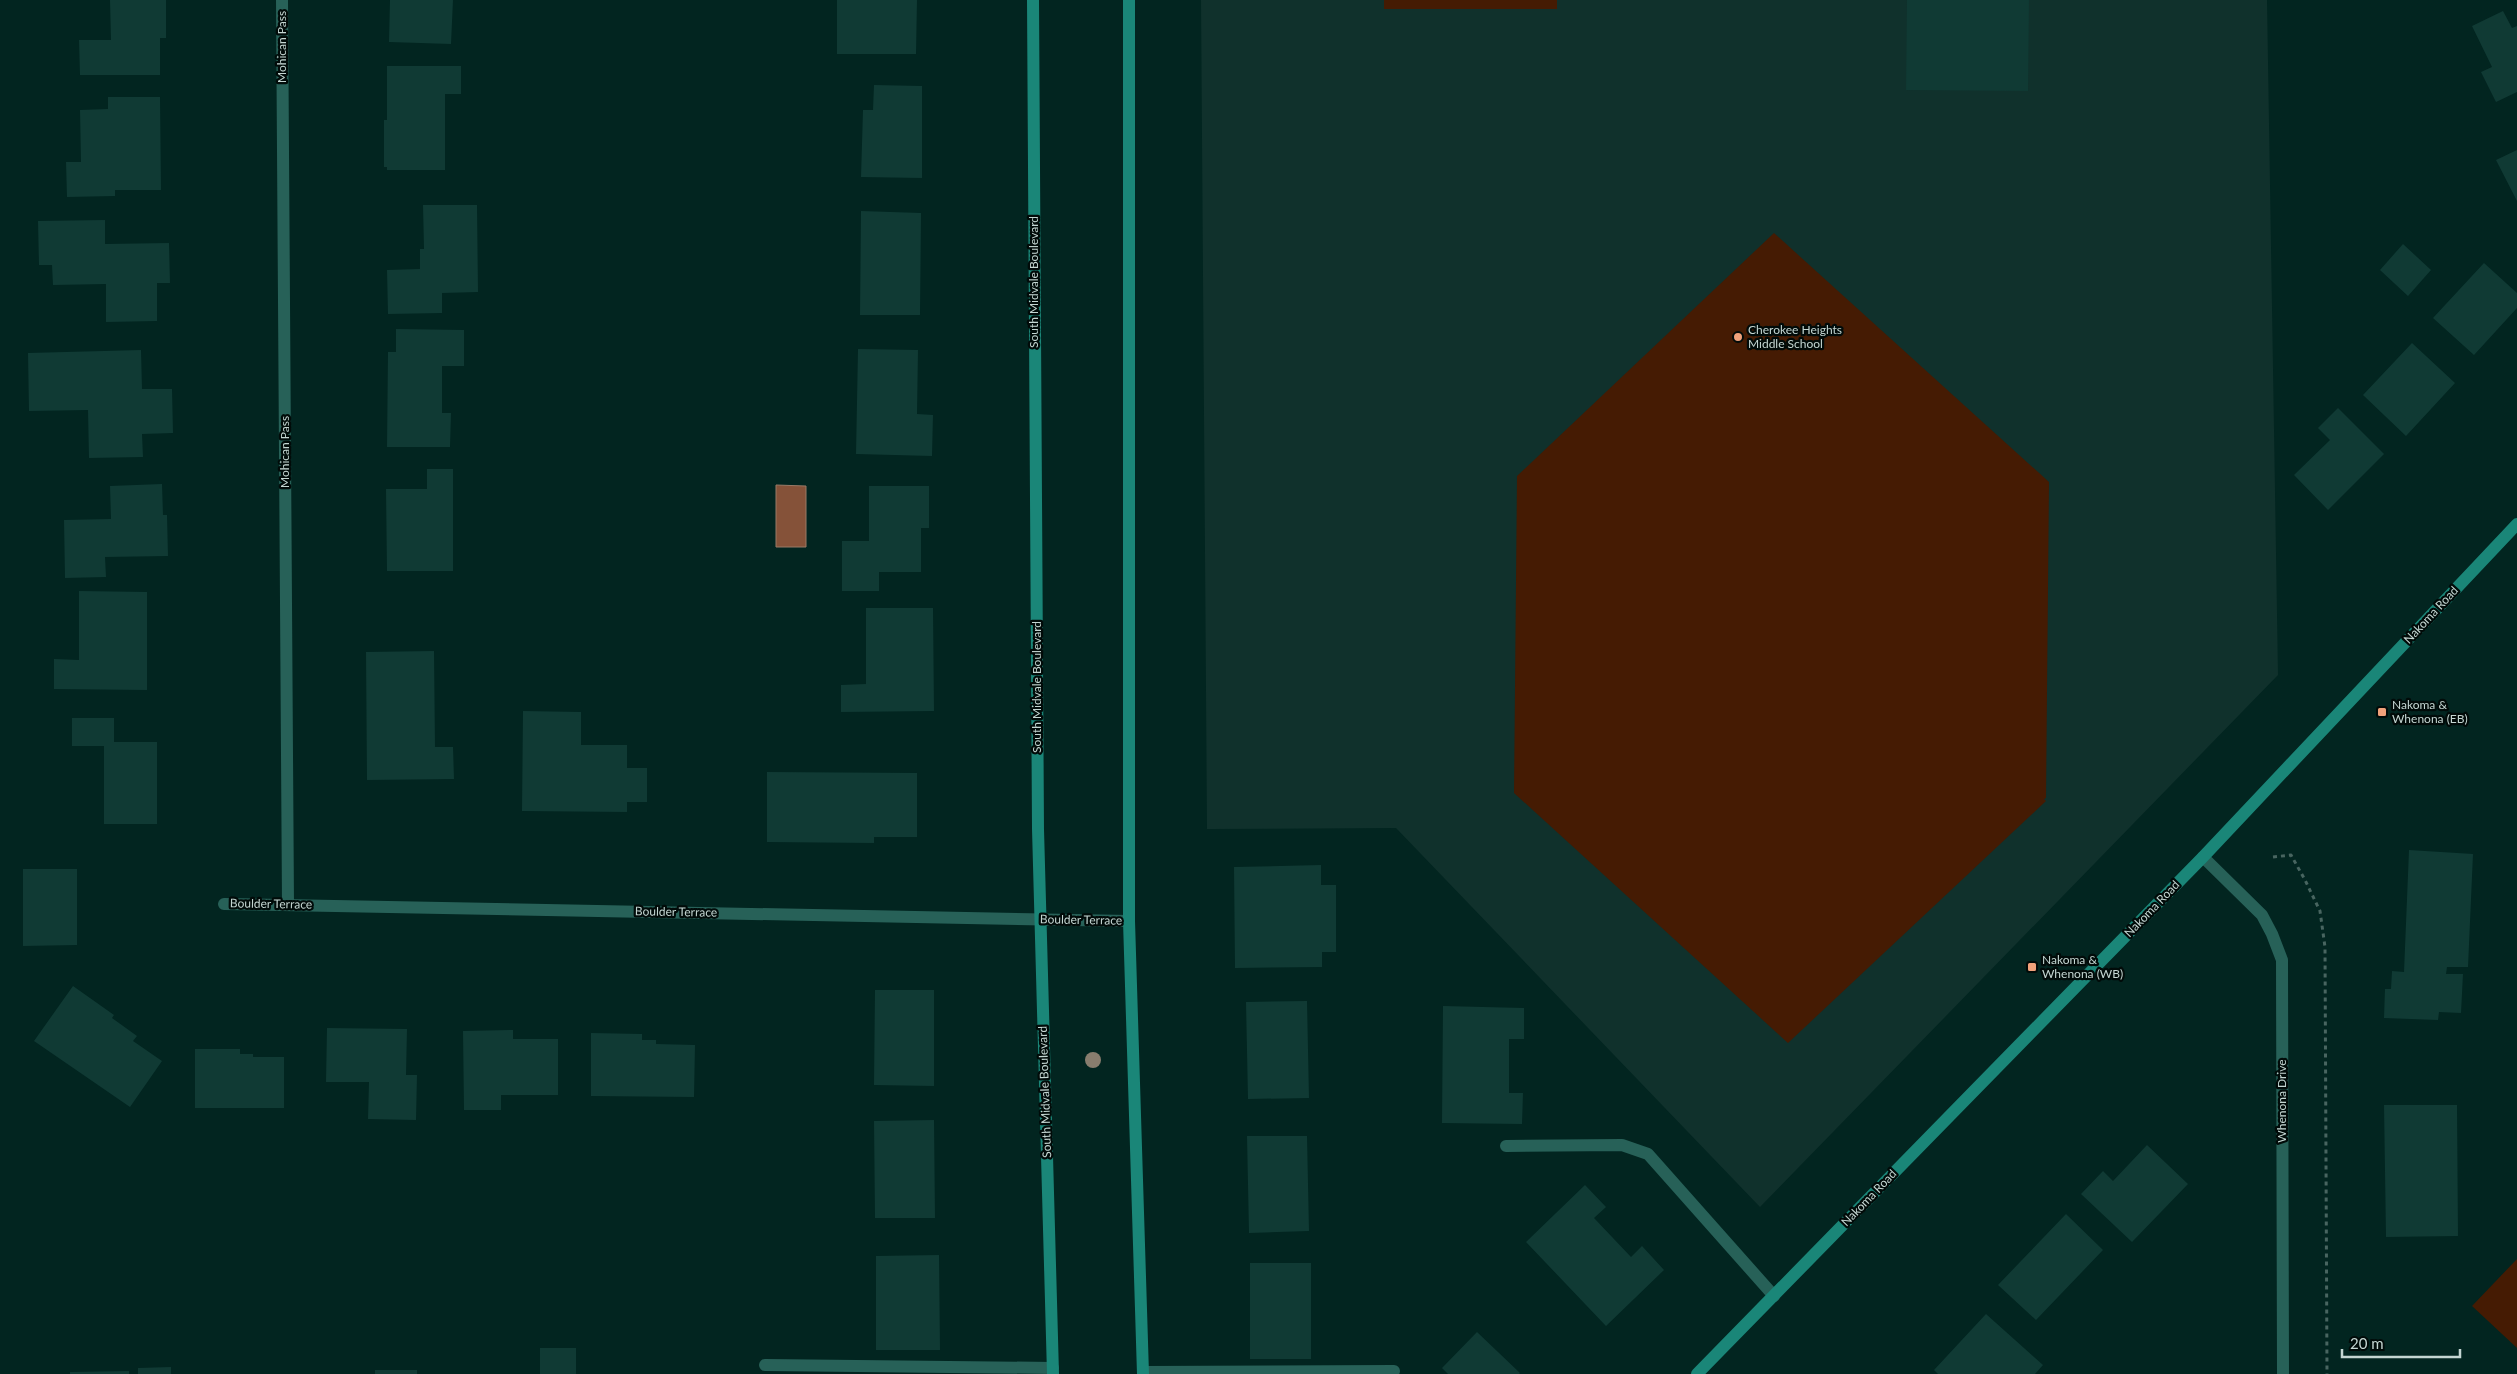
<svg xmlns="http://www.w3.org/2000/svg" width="2517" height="1374" font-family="Lato,sans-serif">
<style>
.built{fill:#10312c}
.green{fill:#451b03}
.water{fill:#855239;stroke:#987a67}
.building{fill:#103a34}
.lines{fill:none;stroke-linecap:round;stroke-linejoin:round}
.path{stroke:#486560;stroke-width:3;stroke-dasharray:4 4;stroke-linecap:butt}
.service{stroke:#276158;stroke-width:12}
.minor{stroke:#276158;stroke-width:12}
.secondary{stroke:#1a8678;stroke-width:12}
.tree{fill:#887d6e}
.poi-dot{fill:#f1a27b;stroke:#010b09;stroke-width:2}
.labels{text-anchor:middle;stroke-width:4.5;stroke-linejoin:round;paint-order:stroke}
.street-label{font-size:12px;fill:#c4d6d2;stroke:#010b09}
.poi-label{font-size:12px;fill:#c4d6d2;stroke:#010b09;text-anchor:start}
</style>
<rect width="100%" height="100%" fill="#022520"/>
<path class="built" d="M 1201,0 L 2267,0 L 2278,675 L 1760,1207 L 1396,828 L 1207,829 Z"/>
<path class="green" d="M 1384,0 L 1557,0 L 1557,9 L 1384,9 Z
M 1774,233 L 2049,482 L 2046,798 L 2044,799 L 2046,801 L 1788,1043 L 1514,793 L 1517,476 Z
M 2517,1259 L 2517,1348 L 2472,1306 Z"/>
<path class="water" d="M 776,485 L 806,486 L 806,547 L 776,547 Z"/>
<path class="building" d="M 110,0 L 166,0 L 166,38 L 160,38 L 160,75 L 80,75 L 79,40 L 111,40 Z
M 390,0 L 453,0 L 451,44 L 389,42 Z
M 837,0 L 917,0 L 916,54 L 837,54 Z
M 1907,0 L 2029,0 L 2028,91 L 1906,90 Z
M 2503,11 L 2512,28 L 2517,26 L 2517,92 L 2496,102 L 2481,72 L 2492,67 L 2472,26 Z
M 387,66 L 461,66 L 461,94 L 445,94 L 445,170 L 387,170 L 387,167 L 384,167 L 384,120 L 387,120 Z
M 874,85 L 922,86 L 922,178 L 861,177 L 863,110 L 873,110 Z
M 108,97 L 160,97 L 161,190 L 115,190 L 115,196 L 67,197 L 66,162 L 81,162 L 80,110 L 108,109 Z
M 2517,150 L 2517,201 L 2496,160 Z
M 423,205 L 477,205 L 478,292 L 442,293 L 442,313 L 388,314 L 387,270 L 420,269 L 420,249 L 424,249 Z
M 861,211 L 921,213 L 920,315 L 860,315 Z
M 105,220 L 105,244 L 169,243 L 170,283 L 157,283 L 157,321 L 106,322 L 106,284 L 53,285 L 52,265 L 39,265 L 38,221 Z
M 2403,244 L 2431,270 L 2408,296 L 2380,270 Z
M 2484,263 L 2517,293 L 2517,308 L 2474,355 L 2433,318 Z
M 396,329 L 464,330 L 464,366 L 442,366 L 442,413 L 451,413 L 450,447 L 387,447 L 388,352 L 396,352 Z
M 2412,343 L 2455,383 L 2406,436 L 2363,395 Z
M 858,349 L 918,350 L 917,414 L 933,415 L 932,456 L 856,454 Z
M 141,350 L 142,389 L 172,389 L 173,433 L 142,434 L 143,457 L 89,458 L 88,410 L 29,411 L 28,353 Z
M 2338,408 L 2384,454 L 2328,510 L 2294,475 L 2330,440 L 2318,428 Z
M 427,469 L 453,469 L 453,571 L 387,571 L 386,489 L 427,489 Z
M 162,484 L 163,515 L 167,515 L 168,556 L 105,557 L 106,577 L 65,578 L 64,520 L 111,519 L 110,486 Z
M 869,486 L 929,486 L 929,528 L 921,528 L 921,572 L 879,572 L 879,591 L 842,591 L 842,541 L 869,541 Z
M 79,591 L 147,592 L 147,690 L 54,689 L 54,659 L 79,660 Z
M 866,608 L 933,608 L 934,711 L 841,712 L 841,685 L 866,684 Z
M 434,651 L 435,747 L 453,747 L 454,779 L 367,780 L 366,652 Z
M 523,711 L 581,712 L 581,745 L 627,745 L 627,768 L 647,768 L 647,802 L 627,802 L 627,812 L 522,811 Z
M 72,718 L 114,718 L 114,742 L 157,742 L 157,824 L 104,824 L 104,746 L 72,746 Z
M 767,772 L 917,773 L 917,837 L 874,837 L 874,843 L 767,842 Z
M 2409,850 L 2473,854 L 2468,967 L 2447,967 L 2446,974 L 2463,974 L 2461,1013 L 2439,1012 L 2438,1020 L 2384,1018 L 2385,989 L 2391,989 L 2392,971 L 2404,972 Z
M 1321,865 L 1321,885 L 1336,885 L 1336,952 L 1322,952 L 1322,967 L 1235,968 L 1234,867 Z
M 23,869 L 77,869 L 77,945 L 23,946 Z
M 73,986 L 114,1015 L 112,1018 L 137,1036 L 133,1041 L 162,1061 L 130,1107 L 34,1041 Z
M 875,990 L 934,990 L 934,1086 L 874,1085 Z
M 1307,1001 L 1309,1098 L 1248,1099 L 1246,1002 Z
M 1443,1006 L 1524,1008 L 1524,1039 L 1509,1039 L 1509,1093 L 1523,1093 L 1522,1124 L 1442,1123 Z
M 327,1028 L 407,1029 L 406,1075 L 417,1075 L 416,1120 L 368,1119 L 369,1082 L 326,1082 Z
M 513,1030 L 513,1039 L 558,1039 L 558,1095 L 501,1095 L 501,1110 L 464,1110 L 463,1031 Z
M 591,1033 L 642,1034 L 642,1040 L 656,1040 L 656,1044 L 695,1045 L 694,1097 L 591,1096 Z
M 195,1049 L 240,1049 L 240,1054 L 253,1054 L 253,1057 L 284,1057 L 284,1108 L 195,1108 Z
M 2384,1105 L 2457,1105 L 2458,1236 L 2386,1237 Z
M 934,1120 L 935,1218 L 875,1218 L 874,1121 Z
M 1247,1136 L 1307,1136 L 1309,1231 L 1249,1233 Z
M 2147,1145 L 2188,1184 L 2132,1242 L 2081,1194 L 2103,1171 L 2113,1181 Z
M 1585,1185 L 1606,1207 L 1594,1218 L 1631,1257 L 1642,1246 L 1664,1270 L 1606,1326 L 1526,1242 Z
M 2066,1214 L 2103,1250 L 2036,1320 L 1998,1285 Z
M 939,1255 L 940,1350 L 876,1350 L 876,1256 Z
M 1250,1263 L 1311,1263 L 1311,1359 L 1250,1359 Z
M 1986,1314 L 2043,1365 L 2035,1374 L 1938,1374 L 1934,1370 Z
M 1477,1332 L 1520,1373 L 1519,1374 L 1448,1374 L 1442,1368 Z
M 540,1348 L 576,1348 L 576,1374 L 540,1374 Z
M 171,1367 L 171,1374 L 138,1374 L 138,1368 Z
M 375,1370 L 417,1370 L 417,1374 L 375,1374 Z
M 129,1371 L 129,1374 L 70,1374 L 70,1372 Z"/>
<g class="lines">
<path class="path" d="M 2273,857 L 2291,855 L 2305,880 L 2320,911 L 2325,947 L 2327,1374"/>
<path class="service" d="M 1506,1146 L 1622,1145 L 1648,1154 L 1774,1296
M 765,1365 L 1053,1368
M 1143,1372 L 1394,1371"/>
<path class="minor" d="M 282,0 L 288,904
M 2203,857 L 2262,915 L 2272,934 L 2282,960 L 2283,1374
M 224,904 L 1129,921"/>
<path class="secondary" d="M 1033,0 L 1038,829 L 1053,1374
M 1129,0 L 1129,921 L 1143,1374
M 1697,1374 L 2203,857 L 2517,524"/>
</g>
<circle class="tree" cx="1093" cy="1060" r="8"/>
<g class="poi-dot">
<circle cx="1738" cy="337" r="5"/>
<rect x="2377" y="707" width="10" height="10" rx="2.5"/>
<rect x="2027" y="962" width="10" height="10" rx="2.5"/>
</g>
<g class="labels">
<g class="street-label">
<text transform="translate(282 47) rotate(-90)" y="4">Mohican Pass</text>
<text transform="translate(1034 282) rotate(-90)" y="4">South Midvale Boulevard</text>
<text transform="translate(285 452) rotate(-90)" y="4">Mohican Pass</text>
<text transform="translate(2431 615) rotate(-47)" y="4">Nakoma Road</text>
<text transform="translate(1037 687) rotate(-90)" y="4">South Midvale Boulevard</text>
<text transform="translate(271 904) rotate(1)" y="4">Boulder Terrace</text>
<text transform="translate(2152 909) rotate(-46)" y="4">Nakoma Road</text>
<text transform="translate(676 912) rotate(1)" y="4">Boulder Terrace</text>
<text transform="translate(1081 920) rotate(1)" y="4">Boulder Terrace</text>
<text transform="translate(1045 1092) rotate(-92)" y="4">South Midvale Boulevard</text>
<text transform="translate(2282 1101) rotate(-90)" y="4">Whenona Drive</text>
<text transform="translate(1869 1198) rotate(-46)" y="4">Nakoma Road</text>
</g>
<g class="poi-label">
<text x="1748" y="334">Cherokee Heights<tspan x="1748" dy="14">Middle School</tspan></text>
<text x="2392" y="709">Nakoma &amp;<tspan x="2392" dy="14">Whenona (EB)</tspan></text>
<text x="2042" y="964">Nakoma &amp;<tspan x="2042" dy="14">Whenona (WB)</tspan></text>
</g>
</g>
<path d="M2342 1349v8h118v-8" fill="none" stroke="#c4d6d2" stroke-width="2.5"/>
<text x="2350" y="1349" font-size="15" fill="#c4d6d2" stroke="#010b09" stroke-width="4" paint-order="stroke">20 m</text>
</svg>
